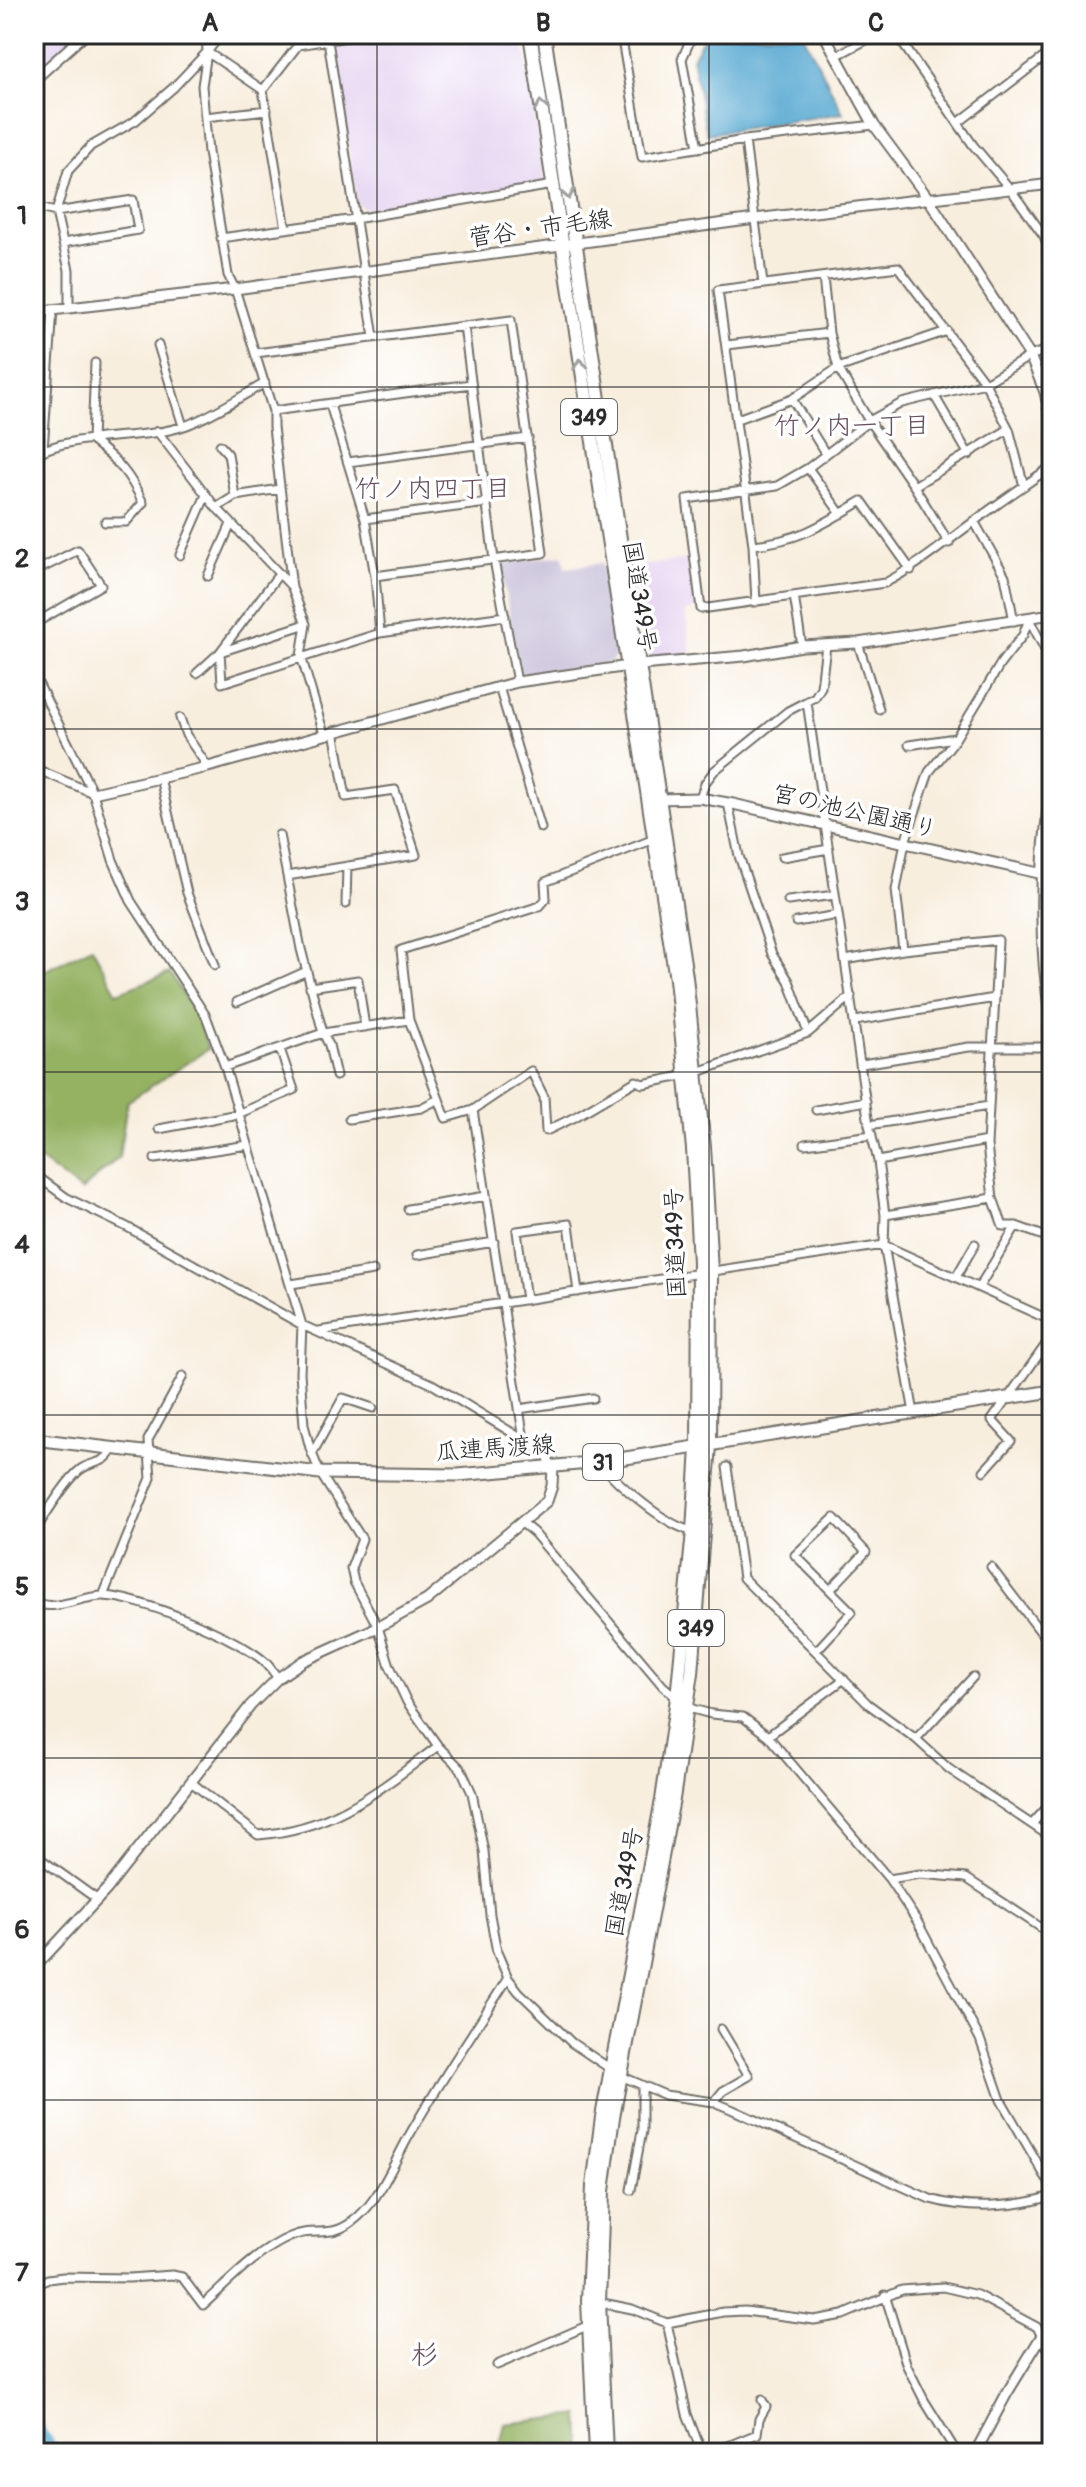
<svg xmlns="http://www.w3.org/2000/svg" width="1086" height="2487" font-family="Pangolin,'Klee One',sans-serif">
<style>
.built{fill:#e5d3f1}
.industrial{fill:#c7c0d9}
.forest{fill:#95b264;stroke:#606e48;stroke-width:2}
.water{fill:#56a8d1;stroke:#406a7e;stroke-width:2}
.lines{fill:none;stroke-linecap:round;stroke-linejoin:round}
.river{stroke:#56a8d1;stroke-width:16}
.minor-casing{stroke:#736f6a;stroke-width:11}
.tertiary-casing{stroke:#736f6a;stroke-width:13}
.primary-casing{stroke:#736f6a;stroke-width:15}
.trunk-casing{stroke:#736f6a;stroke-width:16}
.minor{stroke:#fff;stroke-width:7}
.tertiary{stroke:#fff;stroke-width:9}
.primary{stroke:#fff;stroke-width:11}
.trunk{stroke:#fff;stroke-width:12}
.oneway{stroke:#a0a0a0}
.grid{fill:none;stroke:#2b2b2b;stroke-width:2;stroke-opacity:0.55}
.labels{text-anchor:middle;stroke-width:7;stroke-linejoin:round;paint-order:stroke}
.shield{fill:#fff;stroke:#6b6b6b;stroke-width:2}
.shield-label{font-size:22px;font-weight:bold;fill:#2b2b2b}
.street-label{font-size:24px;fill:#2b2b2b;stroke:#fff}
.neighbourhood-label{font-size:26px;fill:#664f5e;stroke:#fff}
.quarter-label{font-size:28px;fill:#664f5e;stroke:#fff}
.neatline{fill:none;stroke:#2b2b2b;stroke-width:3}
.grid-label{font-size:26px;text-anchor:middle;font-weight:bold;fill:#2b2b2b}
</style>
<rect width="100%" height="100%" fill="#fff"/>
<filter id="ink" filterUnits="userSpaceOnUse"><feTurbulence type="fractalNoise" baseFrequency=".0125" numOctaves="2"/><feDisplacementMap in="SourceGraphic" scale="16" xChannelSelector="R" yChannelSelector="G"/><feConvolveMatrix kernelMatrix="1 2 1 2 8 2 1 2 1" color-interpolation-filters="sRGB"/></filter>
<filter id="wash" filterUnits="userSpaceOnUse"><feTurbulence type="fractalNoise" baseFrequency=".006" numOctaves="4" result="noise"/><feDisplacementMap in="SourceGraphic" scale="32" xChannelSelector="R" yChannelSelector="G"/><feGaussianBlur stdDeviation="1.8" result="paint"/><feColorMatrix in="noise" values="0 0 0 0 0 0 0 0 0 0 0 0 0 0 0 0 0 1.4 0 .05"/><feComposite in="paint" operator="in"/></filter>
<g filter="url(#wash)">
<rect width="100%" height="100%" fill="#f8eede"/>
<path class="built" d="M 34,34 L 77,34 L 34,74 Z
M 425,34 L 523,34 L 544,182 L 365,209 L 357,203 L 334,54 L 341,46 Z
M 690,559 L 696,609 L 685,612 L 691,653 L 654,658 L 646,654 L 634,567 Z"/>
<path class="industrial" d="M 563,555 L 565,568 L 602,563 L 617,654 L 611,662 L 521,677 L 500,564 Z"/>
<path class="forest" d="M 92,947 L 117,993 L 170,973 L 197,1017 L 208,1049 L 127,1102 L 119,1157 L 81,1191 L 34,1156 L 34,976 Z
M 580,2415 L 582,2453 L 498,2453 L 505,2424 Z"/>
<path class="water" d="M 706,34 L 803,34 L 843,113 L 707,134 L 692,58 Z"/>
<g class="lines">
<path class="river" d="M 34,2426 L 51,2453"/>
</g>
</g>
<g filter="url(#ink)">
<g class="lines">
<defs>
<path id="minor" d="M 206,34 L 207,52 L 202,86 L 208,152 L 228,275 L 235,289 L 273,411 L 273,427 L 292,588 L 306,624 L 301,656 L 324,734
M 327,34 L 374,337
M 621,34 L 642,157 L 745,140 L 874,125
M 693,34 L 682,59 L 698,148
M 896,34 L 973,145 L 1011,190 L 1044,236 L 1052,255
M 1044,34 L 1052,47
M 207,52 L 263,90 L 286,229
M 836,56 L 878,34
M 263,90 L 298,45 L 366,34
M 205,117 L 267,110
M 958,123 L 1052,51
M 745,140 L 763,284
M 34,207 L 56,212 L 133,200 L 138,230 L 63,243
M 221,238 L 355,219 L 553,185
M 823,277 L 829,333 L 838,368 L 869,421 L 914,486 L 1009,429
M 69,307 L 69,270 L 56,212 L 68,171 L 91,146 L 135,121 L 174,87 L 207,52 L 221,34
M 464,326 L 494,560 L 517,682
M 158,345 L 183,426
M 727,345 L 829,333
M 1052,348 L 1030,356 L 985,383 L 902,403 L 869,421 L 808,468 L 777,486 L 687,499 L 701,609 L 885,583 C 919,565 946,542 976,520 C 1001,501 1027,484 1052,466
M 256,353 L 511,320 L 543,553 L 375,576
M 934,395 L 969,455
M 792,399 L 825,453
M 330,405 L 365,519 L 375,576 L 380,633
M 273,411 L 471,384
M 737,419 L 792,399 L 838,368 L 947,331
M 157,431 L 214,505 L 291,586
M 92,441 C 117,460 130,474 143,503 L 126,522 L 105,522
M 92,441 L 95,363
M 220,445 L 228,454 L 235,496
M 43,450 L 53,309
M 34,455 C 77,431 140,442 187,425 C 214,415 240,397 265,383
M 348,462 L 528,438
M 808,468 L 841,514
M 914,486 L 949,543
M 216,508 L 235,496 L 280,489
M 365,519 L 487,503
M 974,521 L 1005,576 L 1014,621
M 753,545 C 801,540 822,525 862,501 L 911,570
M 180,555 L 206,495
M 34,572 L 78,550 L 101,585 L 34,624
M 208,576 L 231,524
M 794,596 L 802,646
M 756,602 L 753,545 L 718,290 L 898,267 L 985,383 L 1009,429 L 1024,486
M 1029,619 L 1052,663
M 306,624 L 220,652 L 222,683 L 380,633 L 505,616
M 858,643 L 879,709
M 197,673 L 220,652 L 279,574
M 34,675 L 93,793 L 113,860 L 131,901 L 206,1016 L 225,1067 L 302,1325 L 300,1373 L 304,1425 L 310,1448 L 320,1473 L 362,1539 L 351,1568 L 354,1582 L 378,1627 L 390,1666 L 407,1702 L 438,1746 L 461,1769 L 472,1793 L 484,1851 L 490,1915 L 497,1952 L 508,1978 L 519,1992 L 572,2043 L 621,2076 L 665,2095 L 714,2102 L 731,2109 L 930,2199 C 969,2210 1013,2208 1052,2196
M 499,687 L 541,828
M 807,702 L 869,1125 L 878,1161 L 885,1215 L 884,1245 L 914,1413
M 180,718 L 186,735 L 208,767
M 909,745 L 955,738
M 34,768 L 93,793
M 160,778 L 187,893 L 215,965
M 700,798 L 705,783 L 714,771 L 788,711 L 815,697 L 821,687 L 826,645
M 728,803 L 739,856 L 772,954 L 789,981 L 808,1033
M 279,835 L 287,876
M 782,857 L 829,849
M 788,901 L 835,895
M 346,904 L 347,866
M 796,922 L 838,915
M 903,950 L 896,890 L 905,842 L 929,772 L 954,741 L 1001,663 L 1023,635 L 1029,619
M 845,960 L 903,950 L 998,940 L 987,1145 L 993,1198 L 1003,1226 L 1016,1226 L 1052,1239
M 310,987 L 358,980 L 365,1027
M 237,1002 L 307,971
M 409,1020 L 446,1118 L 473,1110 L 531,1071 L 544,1097 L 546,1131 L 575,1117 L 636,1081 L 643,1084 L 687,1075
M 855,1021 L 995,998
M 862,1064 L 969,1047 L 1052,1047
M 225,1067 L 323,1033 L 301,949 L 287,876 L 416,855 L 395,790 L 346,797 L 334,731
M 698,1072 L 808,1033 L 851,996
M 336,1076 L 329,1045 L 323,1033 L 409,1020 L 401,950 L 540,906 L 546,899 L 545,882 L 654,839
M 473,1110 L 524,1440
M 816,1110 L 866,1101
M 349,1119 L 421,1108 L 439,1099
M 869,1125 L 989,1106
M 159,1129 L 238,1114 L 294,1090 L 280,1049
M 805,1144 L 872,1135
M 155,1159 L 248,1145
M 878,1161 L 987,1141
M 34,1174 L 67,1198 L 127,1227 L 302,1325 L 432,1384 L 524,1440 L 546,1455 L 553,1467
M 408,1209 L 486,1196
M 885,1215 L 993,1198
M 417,1255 L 494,1242
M 956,1277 L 975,1244
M 291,1284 L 373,1271
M 979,1287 L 1016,1226
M 526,1300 L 517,1231 L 569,1224 L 578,1292
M 319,1331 L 884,1245 L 1052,1321
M 519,1409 L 593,1398
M 312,1454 L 343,1398 L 373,1408
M 600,1462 C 617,1484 667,1527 693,1531
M 727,1467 L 743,1578 L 868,1704 L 916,1739 L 949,1769 L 1052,1838
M 984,1471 L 1011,1441 L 992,1420 L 1052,1336
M 522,1523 L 534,1533 L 663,1686 L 677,1698
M 34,1532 C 45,1516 66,1480 81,1469 C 95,1460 103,1466 113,1449
M 991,1567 L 1052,1647
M 103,1596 L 151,1478 L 148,1440 L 183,1376
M 34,1602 C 54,1612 80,1597 101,1596 C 136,1595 240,1638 266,1663 C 270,1667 274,1673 278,1678
M 816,1651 L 852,1612 L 795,1555 L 834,1518 L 866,1552 L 830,1590
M 685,1707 L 711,1714 L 743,1717 L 768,1736 L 889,1879 L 917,1921 L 980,2039 L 1001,2100 L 1052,2188
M 768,1736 L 844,1679
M 916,1739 L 973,1677
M 191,1782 L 258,1835 C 335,1829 379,1790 438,1746
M 1032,1824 L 1052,1802
M 34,1854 L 98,1900
M 889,1879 L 920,1874 L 966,1878 L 1052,1935
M 714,2102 L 723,2091 L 749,2076 L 721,2029
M 631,2190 L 642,2131 L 642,2085
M 34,2286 L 48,2279 L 63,2277 L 129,2278 L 172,2275 L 182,2277 L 203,2305 C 229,2282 257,2251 290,2237 C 317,2225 330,2242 358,2217 C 382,2195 394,2162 410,2134 C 440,2081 475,2030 508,1978
M 885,2295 L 907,2366 L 924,2400 L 957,2453
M 598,2302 L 632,2309 L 667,2323 L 723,2312 L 745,2311 L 814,2320 L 843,2315 L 902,2290 L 943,2287 L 977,2295 L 1037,2327 L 1052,2356
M 667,2323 L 687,2414 L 702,2453
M 497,2365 L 589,2325
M 711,2453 L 757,2434 L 759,2419 L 766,2407 L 762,2400"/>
<path id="tertiary" d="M 824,34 L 874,125 L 928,198 L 1030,356 L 1045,392 L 1052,424
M 34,80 L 85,34
M 34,312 L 235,289 L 755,219 L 1052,184
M 1052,784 C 1038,866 1038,944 1052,1026
M 93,793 L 208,767 L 517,682 L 629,666 L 744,656 L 802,646 L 858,643 L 1052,614
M 656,799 L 700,798 L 733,804 L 1052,876
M 34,1968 L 107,1889 L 251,1705 L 278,1678 L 303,1661 L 378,1627 L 427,1600 L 547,1501 L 552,1486 L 553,1467
M 975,2453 L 1007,2393 L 1052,2319"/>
<path id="primary" d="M 34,1439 L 320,1473 L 458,1475 L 600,1462 L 1052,1391"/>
<path id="trunk" d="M 530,34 L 676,979 L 693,1149 L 699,1262 L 698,1447 L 693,1531 L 677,1698 L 662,1800 L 602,2117 L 593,2186 L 588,2301 L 595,2453
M 544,34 L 686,977 L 704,1147 L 711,1272 L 710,1445 L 692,1673 L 673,1799 L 613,2117 L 603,2191 L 599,2302 L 606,2453"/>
</defs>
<use href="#minor" class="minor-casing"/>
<use href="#tertiary" class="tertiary-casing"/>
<use href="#primary" class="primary-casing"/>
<use href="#trunk" class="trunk-casing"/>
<use href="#minor" class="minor"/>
<use href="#tertiary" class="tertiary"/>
<use href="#primary" class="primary"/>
<use href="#trunk" class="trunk"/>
</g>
<defs><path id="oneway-chevron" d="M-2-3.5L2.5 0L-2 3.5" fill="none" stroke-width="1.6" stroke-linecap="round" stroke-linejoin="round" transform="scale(2)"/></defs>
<g class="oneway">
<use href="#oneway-chevron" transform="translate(541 106) rotate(-98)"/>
<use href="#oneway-chevron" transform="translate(568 194) rotate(81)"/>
<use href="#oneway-chevron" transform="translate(580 364) rotate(-99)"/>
</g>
</g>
<path class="grid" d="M 377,34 L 377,2453M 709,34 L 709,2453M 34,387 L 1052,387M 34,729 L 1052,729M 34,1072 L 1052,1072M 34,1415 L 1052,1415M 34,1758 L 1052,1758M 34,2100 L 1052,2100"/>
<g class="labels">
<g class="shield">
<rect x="561" y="399" width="56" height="36" rx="6"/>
<rect x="583" y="1444" width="40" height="36" rx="6"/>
<rect x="668" y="1610" width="56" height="36" rx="6"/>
</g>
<g class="shield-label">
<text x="589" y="425">349</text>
<text x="603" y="1470">31</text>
<text x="696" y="1636">349</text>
</g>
<g class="street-label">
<text transform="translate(540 228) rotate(-8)" y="8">菅谷・市毛線</text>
<text transform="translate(640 596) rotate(81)" y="8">国道349号</text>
<text transform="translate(855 811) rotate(13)" y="8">宮の池公園通り</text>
<text transform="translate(675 1243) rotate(-92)" y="8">国道349号</text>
<text transform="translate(495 1448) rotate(-4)" y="8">瓜連馬渡線</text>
<text transform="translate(624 1882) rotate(-79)" y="8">国道349号</text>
</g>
<g class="neighbourhood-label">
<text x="852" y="434">竹ノ内一丁目</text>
<text x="433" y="497">竹ノ内四丁目</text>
</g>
<g class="quarter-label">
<text x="425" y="2364">杉</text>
</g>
</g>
<rect width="1086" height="2487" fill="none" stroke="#fff" stroke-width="88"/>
<rect x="44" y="44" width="998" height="2399" class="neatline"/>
<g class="grid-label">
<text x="210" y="31">A</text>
<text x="543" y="31">B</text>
<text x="876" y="31">C</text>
<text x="22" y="224">1</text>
<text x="22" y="567">2</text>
<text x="22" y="910">3</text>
<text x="22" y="1253">4</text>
<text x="22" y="1595">5</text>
<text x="22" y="1938">6</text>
<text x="22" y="2281">7</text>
</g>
</svg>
